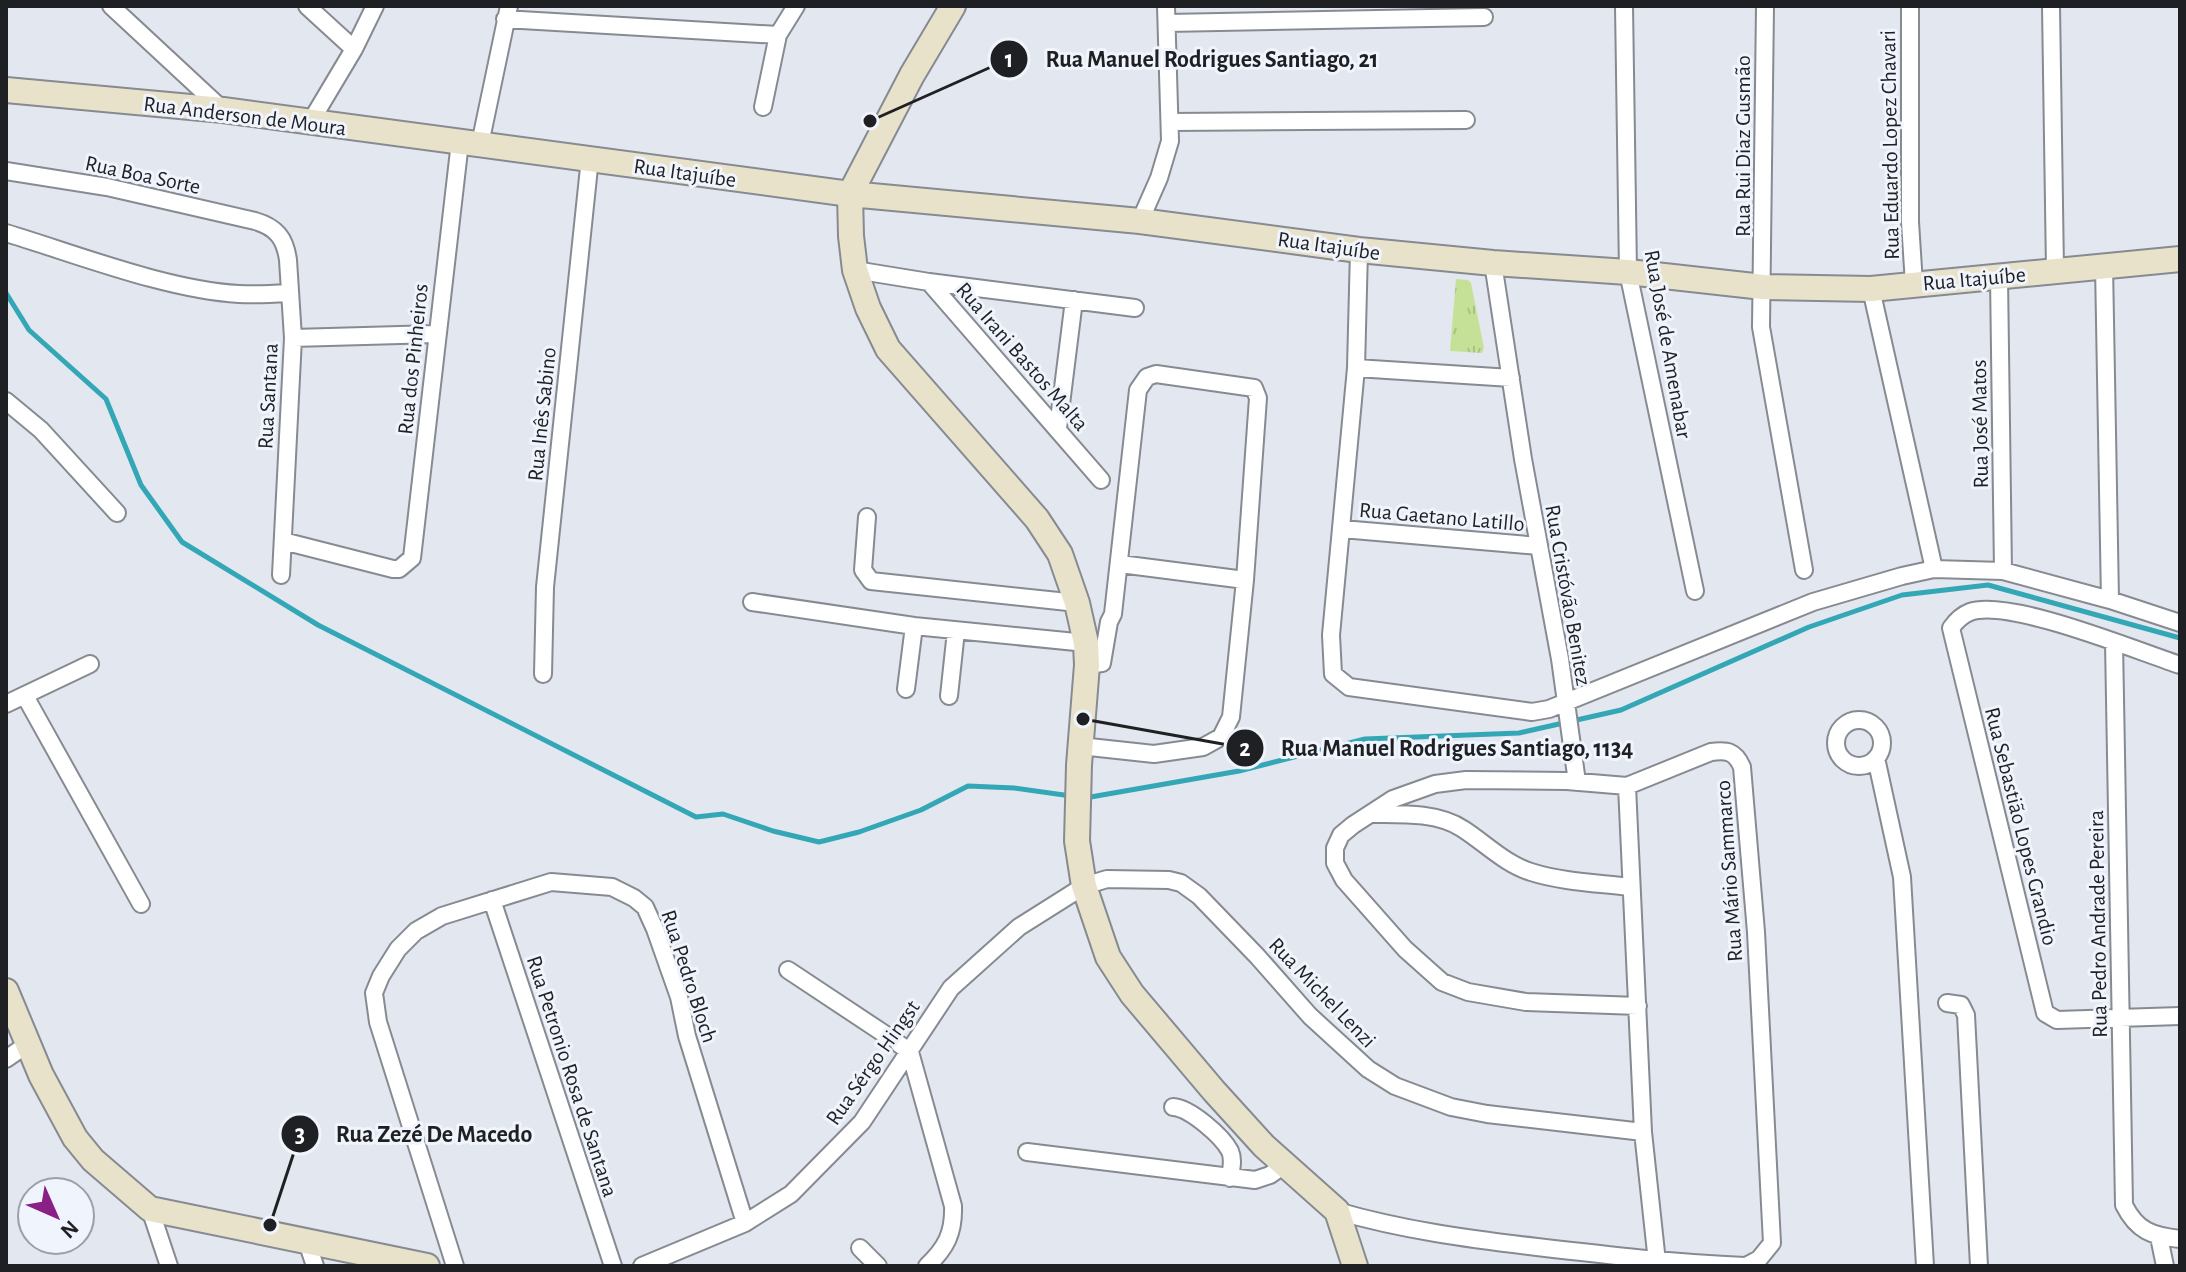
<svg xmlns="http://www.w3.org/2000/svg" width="2186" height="1272" font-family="'Alegreya Sans',sans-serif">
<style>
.grass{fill:url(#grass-tufts)}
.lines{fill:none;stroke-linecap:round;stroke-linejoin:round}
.stream{stroke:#34a7b6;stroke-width:5}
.street-casing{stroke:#868a91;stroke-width:20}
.secondary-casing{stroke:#868a91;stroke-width:28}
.street{stroke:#fff;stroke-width:16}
.secondary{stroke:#e9e2ca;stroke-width:24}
.labels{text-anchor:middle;stroke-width:6;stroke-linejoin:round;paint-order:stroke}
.street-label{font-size:22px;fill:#1f2023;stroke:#f0f4fc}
.leader{fill:none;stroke:#1f2023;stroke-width:3}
.callout-dot{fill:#1f2023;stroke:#f0f4fc;stroke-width:3}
.mark-label{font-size:24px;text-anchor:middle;font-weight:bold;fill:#fff}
.callout-label{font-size:24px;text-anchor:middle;font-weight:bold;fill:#1f2023;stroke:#f0f4fc;stroke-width:6;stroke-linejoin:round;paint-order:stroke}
</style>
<defs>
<pattern id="grass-tufts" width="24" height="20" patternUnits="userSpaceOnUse" patternTransform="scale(2)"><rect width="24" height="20" fill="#c5e197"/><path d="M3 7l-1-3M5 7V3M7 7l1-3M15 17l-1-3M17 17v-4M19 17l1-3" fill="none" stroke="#a9c182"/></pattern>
</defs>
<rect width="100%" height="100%" fill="#e3e7ef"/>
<path class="grass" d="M 1456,279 L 1468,280 L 1471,283 L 1484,348 L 1482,353 L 1450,351 Z"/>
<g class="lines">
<path class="stream" d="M 6,293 L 29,330 L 106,399 L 141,485 L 182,542 L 318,625 L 696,817 L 723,814 L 773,831 L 819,842 L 859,832 L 921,810 L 968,786 L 1014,788 L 1071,796
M 1085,798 L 1239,771 L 1365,739 L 1519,733 L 1621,710 L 1809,627 L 1902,595 L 1988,585 L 2180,638"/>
<defs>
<path id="street" d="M 111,6 L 223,110
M 307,6 L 354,49
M 1624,6 L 1628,272 L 1695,591
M 1765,6 L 1761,327 L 1804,570
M 1910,6 L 1910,222 L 1914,284
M 2051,6 L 2055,270
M 505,19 L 778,35
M 1167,23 L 1484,17
M 763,107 L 778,35 L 796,6
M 311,121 L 354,49 L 375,6
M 1170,122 L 1466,120
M 480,144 L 509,6
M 6,171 L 107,187 L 255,221 C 276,227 285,238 288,260 L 293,338 L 281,575
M 1140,221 L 1159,178 L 1170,141 L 1166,6
M 6,233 C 76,254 167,290 239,294 C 255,295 272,294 288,293
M 1359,250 L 1356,368 L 1331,635 L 1333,674 L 1349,687 L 1532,712 L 1549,709 L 1813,602 L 1902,576 L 1934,569 L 2003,571 L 2110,600 L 2180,623
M 1493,263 L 1523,459 L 1560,659 L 1577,782
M 2104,265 L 2110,600
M 855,270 L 929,282 L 1101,480
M 1999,277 L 2003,571
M 929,282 L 1135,308
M 1871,289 L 1934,569
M 293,338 L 436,334
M 1356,368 L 1511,378
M 6,401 L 41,430 L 117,513
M 1058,428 L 1074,300
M 867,517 L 863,570 L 871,581 L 1077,603
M 1342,529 L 1539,546
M 283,541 L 393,569 L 399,569 L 412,558 L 460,142
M 1120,564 L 1245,580
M 752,602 L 914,626 L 1086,643
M 2114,642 L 2124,1205 C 2137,1231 2152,1236 2180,1239
M 2180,665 C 2137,651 2009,598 1970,612 C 1962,615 1956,621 1951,628 L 2045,1013 L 2057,1020 L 2180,1016
M 543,674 L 545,587 L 590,158
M 906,689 L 914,626
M 25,696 L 141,904
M 949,696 L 956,631
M 6,704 L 90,664
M1836 743a23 23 0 1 1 46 0a23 23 0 1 1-46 0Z
M 1080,746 L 1154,754 L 1203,747 L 1221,737 L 1231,717 L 1245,580 L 1258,398 L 1254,388 L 1156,374 L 1147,377 L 1138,390 L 1113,614 L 1109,622 L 1102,663 L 1087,665
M 1876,758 L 1902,877 L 1925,1266
M 1627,786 L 1643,1132 L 1657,1262
M 1372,814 C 1400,814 1438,812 1463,829 C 1485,843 1505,864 1531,872 C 1562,882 1598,883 1630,887
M 492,900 L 613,1266
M 788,970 L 889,1037
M 1947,1003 L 1961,1005 L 1966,1015 L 1979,1266
M 1638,1006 L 1526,1002 L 1468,992 L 1442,982 L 1405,949 L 1344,880 L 1335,863 L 1335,848 L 1341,835 L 1353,825 L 1393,799 L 1435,784 L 1466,780 L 1567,781 L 1627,786 L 1711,752 C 1727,750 1735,751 1742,767 L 1756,932 L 1772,1243 L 1759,1259 L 1746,1266
M 899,1044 L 910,1052 L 953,1206 C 954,1233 946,1248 927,1266
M 6,1059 L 29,1043
M 1173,1107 C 1190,1108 1222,1136 1230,1151 C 1234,1160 1231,1169 1230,1178
M 1027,1152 L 1255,1180 L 1270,1175 L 1284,1165
M 150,1209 L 169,1266
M 1337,1211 C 1402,1230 1469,1239 1537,1247 C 1606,1255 1675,1263 1745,1266
M 2159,1237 L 2165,1266
M 306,1239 L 315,1266
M 860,1248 L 878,1266
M 455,1266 L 378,1022 L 374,993 L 381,976 L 398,949 L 416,931 L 442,916 L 551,882 L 612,887 L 634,898 L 645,907 L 655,929 L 679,997 L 687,1036 L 745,1223
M 642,1266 L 745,1223 L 791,1194 L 862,1122 L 951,988 L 1019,927 L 1084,886 L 1107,879 L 1169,880 L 1181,883 L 1199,896 L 1257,956 L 1310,1016 L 1368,1069 L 1395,1086 L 1451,1107 L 1487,1114 L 1643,1132"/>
<path id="secondary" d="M 953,6 L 912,75 L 850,194 L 851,236 L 855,270 L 868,308 L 888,349 L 1037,519 L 1060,554 L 1077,603 L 1086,643 L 1087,665 L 1079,765 L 1077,841 L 1084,886 L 1108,957 L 1132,994 L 1214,1091 L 1264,1146 L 1337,1211 L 1355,1266
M 6,90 L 223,110 L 850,194 L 1140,221 L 1359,250 L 1493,263 L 1628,272 L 1763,287 L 1871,289 L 2180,259
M 6,991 L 41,1075 L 75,1138 L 93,1160 L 150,1209 L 427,1266"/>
</defs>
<use href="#street" class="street-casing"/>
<use href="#secondary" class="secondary-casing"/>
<use href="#street" class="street"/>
<use href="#secondary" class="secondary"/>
</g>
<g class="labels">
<g class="street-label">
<text transform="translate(245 115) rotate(7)" y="8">Rua Anderson de Moura</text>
<text transform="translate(1889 145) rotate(-91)" y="8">Rua Eduardo Lopez Chavari</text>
<text transform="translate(1742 146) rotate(-90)" y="8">Rua Rui Diaz Gusmão</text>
<text transform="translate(685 172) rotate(8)" y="8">Rua Itajuíbe</text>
<text transform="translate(143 174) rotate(12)" y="8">Rua Boa Sorte</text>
<text transform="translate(1329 245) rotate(8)" y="8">Rua Itajuíbe</text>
<text transform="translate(1974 278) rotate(-5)" y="8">Rua Itajuíbe</text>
<text transform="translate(1669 344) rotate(80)" y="8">Rua José de Amenabar</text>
<text transform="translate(1023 356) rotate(49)" y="8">Rua Irani Bastos Malta</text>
<text transform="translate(412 359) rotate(-84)" y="8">Rua dos Pinheiros</text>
<text transform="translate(267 396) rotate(-87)" y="8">Rua Santana</text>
<text transform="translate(541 414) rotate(-84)" y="8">Rua Inês Sabino</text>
<text transform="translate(1979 424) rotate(-91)" y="8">Rua José Matos</text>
<text transform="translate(1442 516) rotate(5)" y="8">Rua Gaetano Latillo</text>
<text transform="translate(1569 595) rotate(80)" y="8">Rua Cristóvão Benitez</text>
<text transform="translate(2022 826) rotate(76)" y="8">Rua Sebastião Lopes Grandio</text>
<text transform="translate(1728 871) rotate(-94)" y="8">Rua Mário Sammarco</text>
<text transform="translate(2097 924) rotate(-91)" y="8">Rua Pedro Andrade Pereira</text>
<text transform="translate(690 976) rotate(72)" y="8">Rua Pedro Bloch</text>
<text transform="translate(1323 992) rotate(46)" y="8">Rua Michel Lenzi</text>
<text transform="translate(872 1062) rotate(-55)" y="8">Rua Sérgo Hingst</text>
<text transform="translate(573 1076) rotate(72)" y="8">Rua Petronio Rosa de Santana</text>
</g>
</g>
<path class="leader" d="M870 121L1009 59M1083 719L1245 748M270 1225L300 1134"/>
<g class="callout-dot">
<circle cx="870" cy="121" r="8"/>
<circle cx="1083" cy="719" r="8"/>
<circle cx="270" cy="1225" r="8"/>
<circle cx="1009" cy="59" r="20"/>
<circle cx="1245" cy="748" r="20"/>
<circle cx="300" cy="1134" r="20"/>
</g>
<g class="mark-label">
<text x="1009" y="67">1</text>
<text x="1245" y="756">2</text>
<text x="300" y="1142">3</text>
</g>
<g class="callout-label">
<text x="1212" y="67">Rua Manuel Rodrigues Santiago, 21</text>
<text x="1457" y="756">Rua Manuel Rodrigues Santiago, 1134</text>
<text x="434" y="1142">Rua Zezé De Macedo</text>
</g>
<rect width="2186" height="1272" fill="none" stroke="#1f2023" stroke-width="16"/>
<g transform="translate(56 1216) rotate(135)"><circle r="38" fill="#f0f4fc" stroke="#9c9fa5" stroke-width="2"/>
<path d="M0-6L14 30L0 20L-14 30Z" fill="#882086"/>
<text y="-12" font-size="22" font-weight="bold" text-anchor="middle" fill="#1f2023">N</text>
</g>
</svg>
